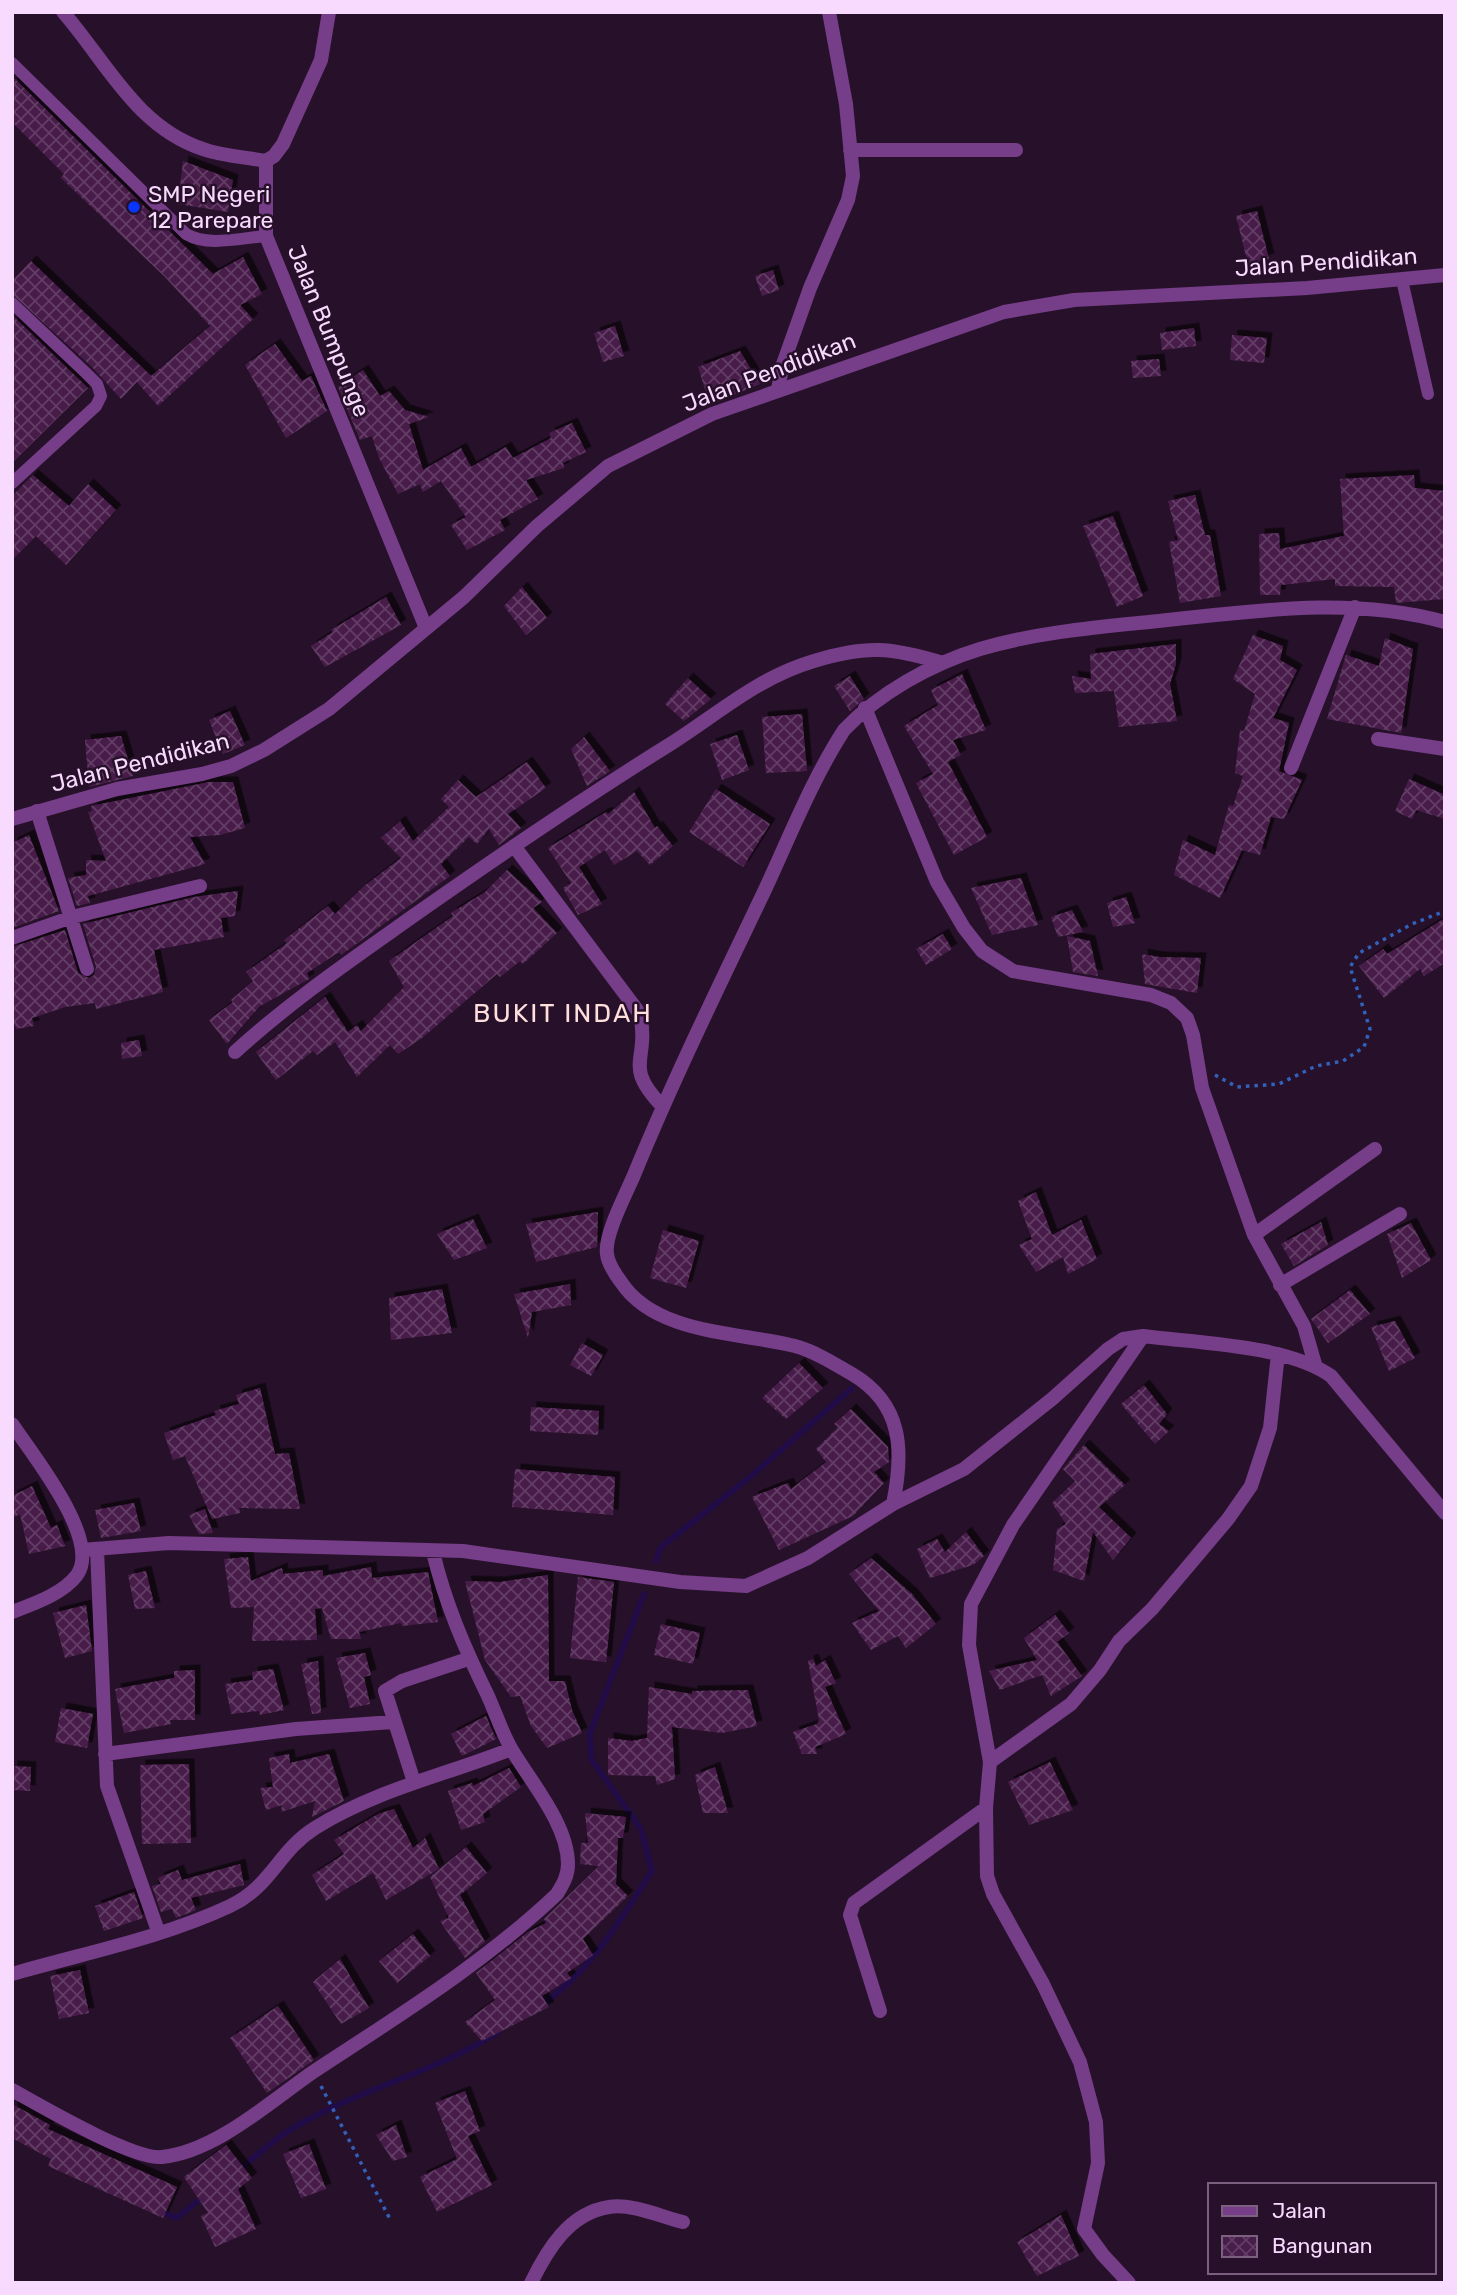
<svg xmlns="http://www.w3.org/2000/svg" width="1457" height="2295" font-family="Rubik,sans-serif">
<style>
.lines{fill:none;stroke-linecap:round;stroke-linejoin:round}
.stream{stroke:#210c48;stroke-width:6}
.building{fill:url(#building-cross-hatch);filter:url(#shadow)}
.path{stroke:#3261bb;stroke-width:3.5;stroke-dasharray:3.5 5;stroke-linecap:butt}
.service{stroke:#763d88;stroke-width:12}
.minor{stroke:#763d88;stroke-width:14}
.tertiary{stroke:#763d88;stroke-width:14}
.poi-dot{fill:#0935fc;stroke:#27112a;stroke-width:2.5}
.labels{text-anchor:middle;stroke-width:5;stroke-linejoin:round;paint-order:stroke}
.poi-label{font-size:23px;fill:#f8daff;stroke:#27112a;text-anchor:start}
.street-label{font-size:23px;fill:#f8daff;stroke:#27112a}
.quarter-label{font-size:26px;letter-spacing:2px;fill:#ffdfdc;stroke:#27112a}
</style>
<defs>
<pattern id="building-cross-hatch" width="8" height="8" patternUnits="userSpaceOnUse" patternTransform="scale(1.75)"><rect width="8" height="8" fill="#471d4a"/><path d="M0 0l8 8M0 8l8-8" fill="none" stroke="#623d65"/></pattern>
<filter id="shadow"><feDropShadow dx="5.5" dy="-5.5" stdDeviation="0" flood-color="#0009"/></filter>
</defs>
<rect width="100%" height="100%" fill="#27112a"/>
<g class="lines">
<path class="stream" d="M 656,1561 L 661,1547 L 750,1477 L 852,1388
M 539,2006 C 590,1973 620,1920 652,1871 L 641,1829 L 591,1759 L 590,1733 L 644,1594
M 237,2171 C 254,2158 270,2143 288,2131 C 354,2090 433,2074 498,2032
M 160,2210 L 176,2218 L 203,2197"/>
</g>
<path class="building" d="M 12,76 L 213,274 L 243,257 L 262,294 L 240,305 L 253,319 L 158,406 L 137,382 L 121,399 L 92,367 L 12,294 L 12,281 L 31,261 L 151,376 L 210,326 L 165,277 L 61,178 L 64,174 L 12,122 Z
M 183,161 L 233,180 L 228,212 L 178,204 Z
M 1257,211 L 1269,259 L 1248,264 L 1236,216 Z
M 773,270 L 779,290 L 762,296 L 755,276 Z
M 12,315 L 88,388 L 12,463 Z
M 615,326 L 624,356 L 603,362 L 594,333 Z
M 1194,328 L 1196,346 L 1162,350 L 1160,333 Z
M 1232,335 L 1267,338 L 1264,363 L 1230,360 Z
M 275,344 L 302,381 L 311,376 L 327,411 L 286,438 L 245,365 Z
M 740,351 L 760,384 L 710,405 L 698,367 Z
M 1159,359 L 1161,376 L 1133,378 L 1131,361 Z
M 363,370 L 380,396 L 389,391 L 405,410 L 429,417 L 409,424 L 423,470 L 461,448 L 471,467 L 506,447 L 513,458 L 551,438 L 549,433 L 572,423 L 586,452 L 563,463 L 564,468 L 526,480 L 538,499 L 500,520 L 505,530 L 467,550 L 451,525 L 466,517 L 441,481 L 423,492 L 420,484 L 398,494 L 379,458 L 372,436 L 360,440 L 338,387 Z
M 33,475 L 69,506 L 88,484 L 116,510 L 66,565 L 36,536 L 12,560 L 12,496 Z
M 1414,475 L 1415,488 L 1445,491 L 1445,599 L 1396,603 L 1394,587 L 1335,586 L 1335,579 L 1281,585 L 1280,595 L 1260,595 L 1259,534 L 1279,533 L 1280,549 L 1344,536 L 1340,479 Z
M 1195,495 L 1205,535 L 1210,535 L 1221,596 L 1180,603 L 1169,542 L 1178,540 L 1168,501 Z
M 1113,516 L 1143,596 L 1117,607 L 1083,526 Z
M 522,587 L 547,618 L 526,635 L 504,606 Z
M 386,597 L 401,625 L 325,667 L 311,646 L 333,632 L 331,630 Z
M 1253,635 L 1283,646 L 1280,660 L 1297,670 L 1273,718 L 1289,723 L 1279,771 L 1302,780 L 1284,819 L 1271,817 L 1260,855 L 1242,850 L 1220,898 L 1174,875 L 1183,840 L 1215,855 L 1229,805 L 1233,806 L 1243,776 L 1235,773 L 1240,730 L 1244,731 L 1255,694 L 1233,679 Z
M 1385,638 L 1413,649 L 1401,733 L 1327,719 L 1346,655 L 1379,666 Z
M 1176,644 L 1176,664 L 1170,684 L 1177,721 L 1119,727 L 1114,691 L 1075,693 L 1072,676 L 1091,679 L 1090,654 Z
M 962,674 L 986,730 L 953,740 L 961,755 L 948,762 L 987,837 L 954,855 L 916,783 L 933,774 L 904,726 L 938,705 L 931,690 Z
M 850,676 L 864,699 L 850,711 L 834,686 Z
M 688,678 L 711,699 L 684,721 L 665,704 Z
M 230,711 L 245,745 L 223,754 L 209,720 Z
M 802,714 L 807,771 L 766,773 L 762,717 Z
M 737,735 L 749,770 L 722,780 L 710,744 Z
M 121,736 L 133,776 L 89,787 L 85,740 Z
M 584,737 L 610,771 L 587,786 L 571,749 Z
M 527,762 L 546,788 L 508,814 L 521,828 L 499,845 L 489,829 L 477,844 L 469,837 L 441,864 L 450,876 L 341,955 L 339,952 L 307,973 L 309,979 L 260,1006 L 227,1044 L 209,1020 L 233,1002 L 231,1000 L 253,981 L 246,972 L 287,943 L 284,940 L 328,906 L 335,914 L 364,886 L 401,858 L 381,838 L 400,821 L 413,841 L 449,807 L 441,799 L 458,780 L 476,797 Z
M 1409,779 L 1445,795 L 1445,819 L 1416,810 L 1412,819 L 1395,811 Z
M 209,782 L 233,782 L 245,828 L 220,835 L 190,837 L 205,864 L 88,896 L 90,903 L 77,906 L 68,878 L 86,875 L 86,860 L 106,861 L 88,812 L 92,811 L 91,806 Z
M 716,789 L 770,824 L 743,867 L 689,832 Z
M 634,792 L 655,828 L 657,826 L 673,846 L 650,865 L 637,851 L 614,865 L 605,850 L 579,867 L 602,904 L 578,915 L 563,888 L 571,883 L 548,848 L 606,812 L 608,814 Z
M 29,835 L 59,911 L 12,928 L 12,843 Z
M 507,870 L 542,902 L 533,908 L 557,933 L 523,964 L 520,961 L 500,977 L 497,974 L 422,1038 L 398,1054 L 390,1045 L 357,1077 L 335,1042 L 317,1055 L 313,1051 L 276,1080 L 256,1052 L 325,997 L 348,1032 L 357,1025 L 361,1031 L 404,987 L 389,961 L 453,916 L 451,913 L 485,892 Z
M 1021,878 L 1038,925 L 992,935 L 971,888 Z
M 238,891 L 235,916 L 221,918 L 224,937 L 154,950 L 163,992 L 96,1009 L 95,1003 L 65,1007 L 32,1018 L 34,1026 L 16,1029 L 12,1016 L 12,947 L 65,930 L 78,973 L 89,978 L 94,975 L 96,967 L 83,924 L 194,897 Z
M 1126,897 L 1135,923 L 1113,927 L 1107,903 Z
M 1072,910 L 1083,932 L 1058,937 L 1051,917 Z
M 1445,918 L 1445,963 L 1424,976 L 1420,969 L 1384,998 L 1359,966 L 1383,949 L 1387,954 Z
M 943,934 L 952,949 L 926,965 L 916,949 Z
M 1067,936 L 1090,941 L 1098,976 L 1073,972 Z
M 1142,954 L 1159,957 L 1201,958 L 1197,993 L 1145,984 Z
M 139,1040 L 142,1056 L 122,1059 L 121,1043 Z
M 1036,1192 L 1052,1235 L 1081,1220 L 1097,1259 L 1068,1274 L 1063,1257 L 1036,1272 L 1019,1245 L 1032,1239 L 1018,1201 Z
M 598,1212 L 597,1247 L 536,1262 L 526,1224 Z
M 473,1219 L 487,1248 L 454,1260 L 437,1234 Z
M 1321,1222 L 1328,1245 L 1294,1266 L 1281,1244 Z
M 1411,1223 L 1431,1260 L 1402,1278 L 1387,1234 Z
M 663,1230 L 699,1241 L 686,1288 L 650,1278 Z
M 570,1284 L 571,1305 L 532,1312 L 528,1338 L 514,1294 Z
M 442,1289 L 452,1333 L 391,1340 L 389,1298 Z
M 1350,1290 L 1370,1314 L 1328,1343 L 1311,1319 Z
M 1395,1321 L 1415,1358 L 1389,1371 L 1371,1327 Z
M 582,1343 L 603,1355 L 591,1376 L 570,1365 Z
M 799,1363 L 823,1388 L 786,1419 L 762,1398 Z
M 1144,1385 L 1167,1414 L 1159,1424 L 1169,1431 L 1155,1444 L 1121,1404 Z
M 260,1388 L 275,1454 L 289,1453 L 300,1509 L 239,1508 L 240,1513 L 212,1519 L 185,1456 L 173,1460 L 164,1433 L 216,1415 L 214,1411 L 239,1404 L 236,1395 Z
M 531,1407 L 599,1411 L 598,1435 L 530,1431 Z
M 851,1409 L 888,1447 L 889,1462 L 874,1472 L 884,1483 L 853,1516 L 779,1550 L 752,1497 L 788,1483 L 791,1489 L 826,1462 L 816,1449 L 838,1427 L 834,1424 Z
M 1084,1445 L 1125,1485 L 1099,1507 L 1131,1538 L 1113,1560 L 1093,1532 L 1084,1581 L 1053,1570 L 1057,1529 L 1066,1524 L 1052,1503 L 1075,1481 L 1063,1469 Z
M 515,1469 L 615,1477 L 613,1515 L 512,1507 Z
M 32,1486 L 51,1528 L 57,1525 L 65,1546 L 29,1554 L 20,1514 L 12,1518 L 12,1496 Z
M 134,1503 L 141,1531 L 101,1538 L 95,1510 Z
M 205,1509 L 213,1533 L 199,1534 L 189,1515 Z
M 966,1532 L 984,1556 L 973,1565 L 930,1578 L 917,1549 L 937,1539 L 945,1552 Z
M 248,1557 L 251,1581 L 282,1568 L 283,1574 L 323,1570 L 323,1576 L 371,1567 L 372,1578 L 428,1572 L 438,1622 L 402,1626 L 401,1623 L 359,1632 L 361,1639 L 331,1639 L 322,1608 L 315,1609 L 317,1640 L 252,1641 L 254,1607 L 231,1608 L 224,1559 Z
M 871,1558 L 912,1594 L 936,1624 L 906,1648 L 898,1636 L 871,1650 L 852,1623 L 879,1611 L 849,1574 Z
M 146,1571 L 155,1608 L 135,1609 L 128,1575 Z
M 548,1575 L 549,1681 L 565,1681 L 572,1710 L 582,1733 L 547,1748 L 531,1726 L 520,1696 L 511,1697 L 485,1660 L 465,1581 L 500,1582 Z
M 578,1577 L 614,1582 L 606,1662 L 570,1658 Z
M 86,1605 L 92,1651 L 65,1658 L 53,1613 Z
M 1055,1615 L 1069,1633 L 1057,1642 L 1082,1676 L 1051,1696 L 1042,1675 L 1000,1690 L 989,1671 L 1037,1660 L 1024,1638 Z
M 661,1624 L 700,1633 L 693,1664 L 654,1655 Z
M 365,1653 L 371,1675 L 364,1677 L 370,1704 L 350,1708 L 336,1658 Z
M 813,1659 L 816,1666 L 825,1660 L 836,1683 L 825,1687 L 846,1734 L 815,1747 L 817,1754 L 802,1754 L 793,1732 L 817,1724 L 819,1720 L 808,1661 Z
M 318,1661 L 321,1713 L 312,1714 L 301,1664 Z
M 273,1669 L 284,1710 L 260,1715 L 259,1711 L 231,1714 L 225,1684 L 253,1680 L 252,1672 Z
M 195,1670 L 195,1720 L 170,1720 L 171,1724 L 124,1733 L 115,1689 L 174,1678 L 174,1671 Z
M 649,1687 L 692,1694 L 692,1691 L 748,1690 L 757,1726 L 722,1733 L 672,1727 L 675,1779 L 657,1785 L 655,1776 L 608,1775 L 608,1738 L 632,1741 L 647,1738 Z
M 61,1708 L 93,1714 L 87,1748 L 55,1742 Z
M 486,1716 L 496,1739 L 462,1756 L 451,1734 Z
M 289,1754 L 290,1763 L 329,1754 L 344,1801 L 312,1817 L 315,1801 L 281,1812 L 282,1805 L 266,1810 L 260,1788 L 273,1787 L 269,1758 Z
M 1050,1762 L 1073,1810 L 1029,1825 L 1008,1782 Z
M 189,1764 L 191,1843 L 142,1844 L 140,1765 Z
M 12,1766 L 31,1767 L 30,1791 L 12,1790 Z
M 715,1767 L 728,1813 L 703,1813 L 695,1775 Z
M 509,1768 L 521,1787 L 483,1814 L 485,1822 L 461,1830 L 448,1791 L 472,1783 L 473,1786 Z
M 394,1809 L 413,1848 L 425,1838 L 439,1869 L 386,1900 L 373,1873 L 326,1901 L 312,1875 L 344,1854 L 334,1840 L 378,1814 Z
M 585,1813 L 626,1817 L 623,1838 L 618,1838 L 616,1884 L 628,1896 L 583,1939 L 593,1955 L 567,1973 L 571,1978 L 542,1996 L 549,2007 L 482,2041 L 465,2022 L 495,2000 L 476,1973 L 528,1932 L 546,1923 L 544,1919 L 599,1866 L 580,1864 L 581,1843 L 588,1843 Z
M 466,1847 L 487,1873 L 460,1895 L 485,1942 L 465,1958 L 440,1921 L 449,1918 L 430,1877 Z
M 240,1864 L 244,1885 L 191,1898 L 196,1910 L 176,1918 L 172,1909 L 161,1912 L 152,1886 L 161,1884 L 158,1878 L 178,1870 L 182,1880 Z
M 134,1892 L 143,1918 L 104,1931 L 95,1906 Z
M 413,1934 L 430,1956 L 397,1983 L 379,1961 Z
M 340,1959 L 369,2008 L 341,2024 L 313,1982 Z
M 80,1970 L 89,2013 L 59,2019 L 50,1976 Z
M 278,2006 L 314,2060 L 267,2093 L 230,2038 Z
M 465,2091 L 480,2131 L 468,2136 L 492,2185 L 437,2212 L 420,2177 L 457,2159 L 435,2103 Z
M 12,2104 L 50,2125 L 48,2129 L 177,2187 L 163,2218 L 48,2166 L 51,2159 L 12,2138 Z
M 396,2125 L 407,2157 L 393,2161 L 376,2135 Z
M 309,2144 L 326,2189 L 301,2198 L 283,2154 Z
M 226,2145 L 252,2178 L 238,2189 L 256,2229 L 215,2247 L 201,2216 L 208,2213 L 184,2177 Z
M 1061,2215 L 1079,2256 L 1037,2276 L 1017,2242 Z"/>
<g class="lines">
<path class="path" d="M 1215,1075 L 1237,1087 L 1279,1084 L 1316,1066 L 1343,1061 L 1364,1047 L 1370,1029 L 1350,967 L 1359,953 L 1412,924 L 1445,911
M 321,2086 L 391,2221"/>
<path class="service" d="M 12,63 L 186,234 C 208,247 240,238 266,236
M 1402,280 L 1428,394
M 12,303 L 86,373 L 97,384 L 101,396 L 96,406 L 12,483"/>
<path class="minor" d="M 63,12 C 106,61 136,127 203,149 C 222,156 245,157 266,161
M 329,12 L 321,60 L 283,144 L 274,156 L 266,161 L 266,236 L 426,628
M 850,150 L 1016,150
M 778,389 L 783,364 L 810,288 L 848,200 L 853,176 L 846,104 L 829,12
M 865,708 L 937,882 L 964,928 L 982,951 L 1013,971 L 1151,995 L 1171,1003 L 1187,1018 L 1193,1035 L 1202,1088 L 1254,1235 L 1304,1326 L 1315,1364
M 1378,739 L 1445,749
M 1291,768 L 1355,607
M 37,811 L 87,969
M 514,846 L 640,1014 C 650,1062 622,1064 662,1106
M 12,938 L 72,917 L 200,886
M 235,1052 C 292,1000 354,958 416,914 C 500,855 585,797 672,743 C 719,713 759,677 814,661 C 866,645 891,647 943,663
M 1254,1235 L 1375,1149
M 1280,1285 L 1400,1214
M 893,1504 L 964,1469 L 1052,1399 L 1108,1349 L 1123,1339 L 1143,1336 C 1196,1343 1288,1345 1331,1376 L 1445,1513
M 97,1549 L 107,1786 L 158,1931
M 82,1550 L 169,1543 L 463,1551 L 680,1582 L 746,1586 L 808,1558 L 893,1504 C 904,1451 903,1404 852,1374 C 833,1363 816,1352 795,1346 C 740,1332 656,1335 621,1282 C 615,1274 608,1264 607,1254 C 604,1235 626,1194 634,1175 C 673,1080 718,988 762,896 C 788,841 811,781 844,730 C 879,693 931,664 980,649 C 1037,632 1100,627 1159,621 C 1255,611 1350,596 1445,622
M 105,1754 L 296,1729 L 393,1722
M 990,1762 L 1071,1704 L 1100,1670 L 1119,1641 L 1152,1609 L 1228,1519 L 1251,1486 L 1270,1428 L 1278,1354
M 414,1782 L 385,1691 L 402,1681 L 468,1659
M 12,1974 C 84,1953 162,1938 230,1906 C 272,1886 278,1851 315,1828 C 375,1790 446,1775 511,1749
M 880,2011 L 850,1915 L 854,1903 L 986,1808
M 12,2090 C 41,2106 133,2160 162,2157 C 215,2152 271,2101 313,2072 C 398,2016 483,1964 557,1894 C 563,1884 568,1876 568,1864 C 568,1825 531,1782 512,1750 C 502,1733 496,1714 488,1696 C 465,1649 445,1603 433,1552
M 531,2283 C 547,2250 569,2213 609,2207 C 631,2203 662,2217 683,2222
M 1129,2283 L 1103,2255 L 1084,2229 L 1098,2163 L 1096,2122 L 1080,2062 L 1043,1984 L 993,1894 L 987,1876 L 986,1808 L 990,1762 L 969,1645 L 971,1604 L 1013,1525 L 1143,1336"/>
<path class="tertiary" d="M 12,819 L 117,789 L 202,774 L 231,766 L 264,750 L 329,709 L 464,597 L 537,526 L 608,466 L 712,414 L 1004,312 L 1074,300 L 1307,288 L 1445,275
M 12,1424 C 32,1454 102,1540 77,1575 C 63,1594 33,1604 12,1612"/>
</g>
<circle class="poi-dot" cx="134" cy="207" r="7"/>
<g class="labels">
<g class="poi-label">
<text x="148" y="202">SMP Negeri<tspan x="148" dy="26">12 Parepare</tspan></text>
</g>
<g class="street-label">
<text transform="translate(1326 262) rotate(-4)" y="8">Jalan Pendidikan</text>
<text transform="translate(329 331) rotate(68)" y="8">Jalan Bumpunge</text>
<text transform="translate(769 372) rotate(-21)" y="8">Jalan Pendidikan</text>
<text transform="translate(140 762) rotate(-14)" y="8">Jalan Pendidikan</text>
</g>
<g class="quarter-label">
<text x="563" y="1022">BUKIT INDAH</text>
</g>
</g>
<rect width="1457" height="2295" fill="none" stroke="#f8daff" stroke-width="28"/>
<rect x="1208" y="2183" width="228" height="91" fill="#27112a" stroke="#7b617f" stroke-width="2"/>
<rect x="1222" y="2206" width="35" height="10" fill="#763d88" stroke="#7b617f" stroke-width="2"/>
<text x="1272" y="2218" font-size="21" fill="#f8daff">Jalan</text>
<rect x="1222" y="2236" width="35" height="21" fill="url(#building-cross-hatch)" stroke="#7b617f" stroke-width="2"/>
<text x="1272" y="2253" font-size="21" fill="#f8daff">Bangunan</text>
</svg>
